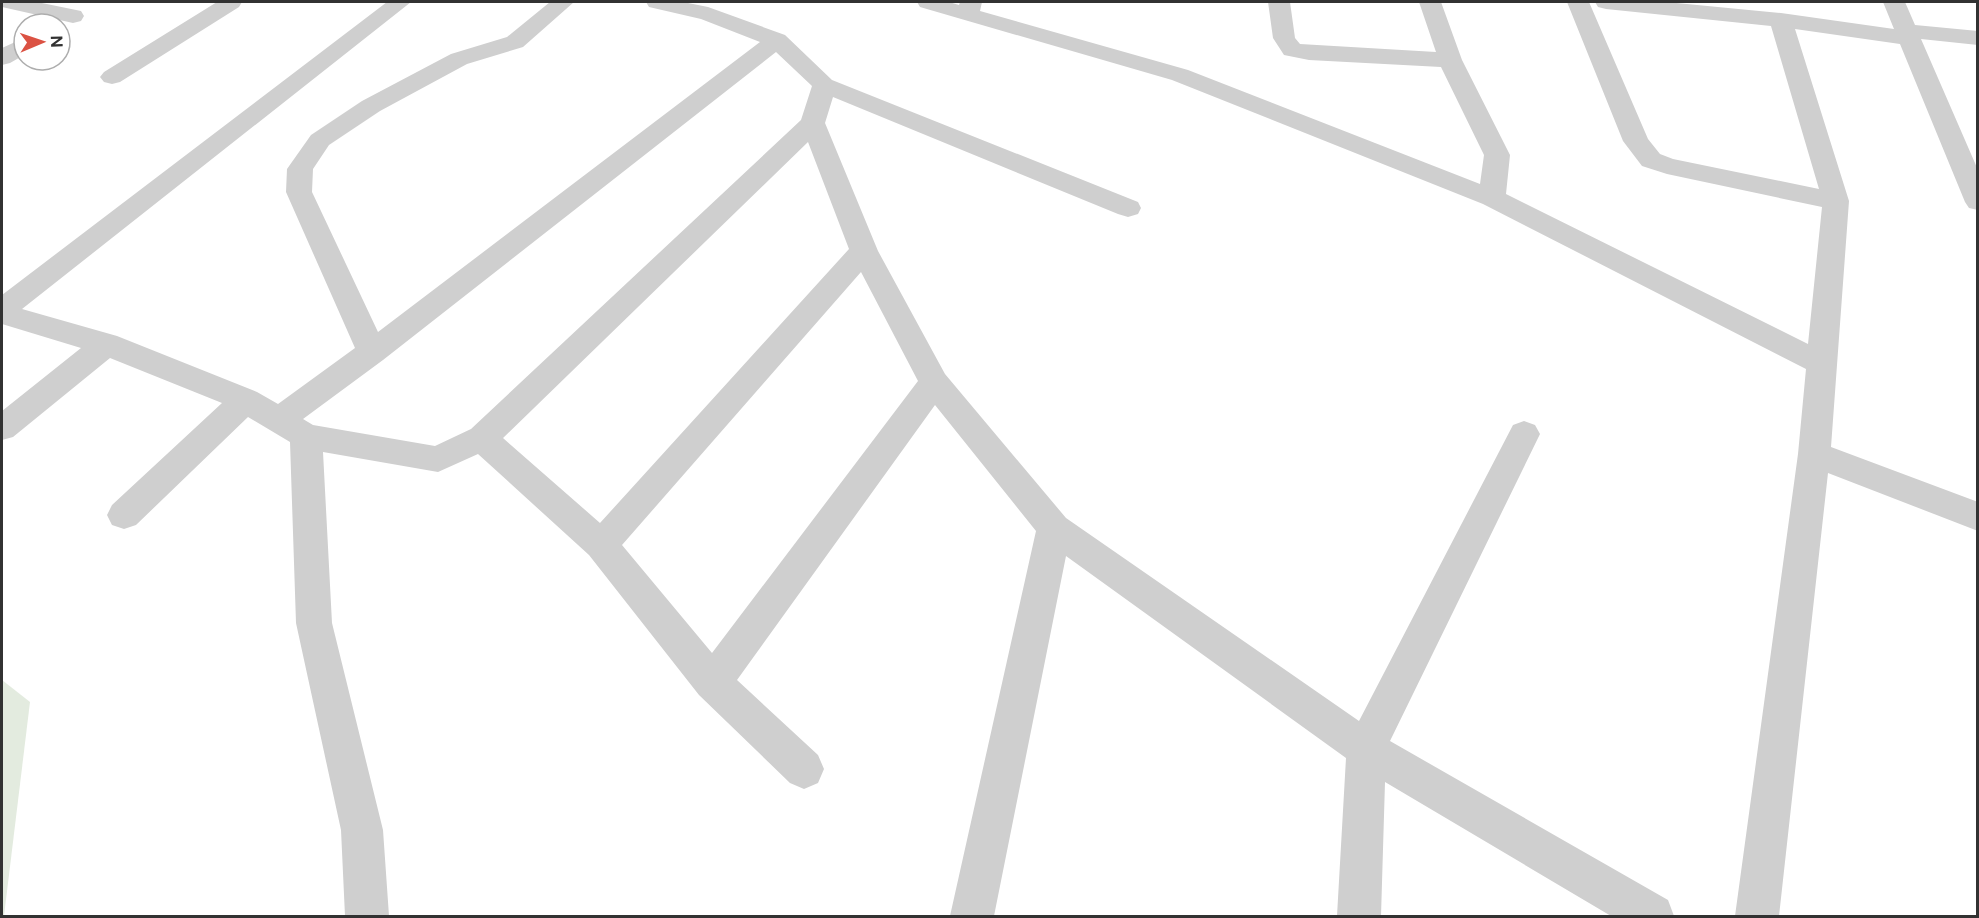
<svg xmlns="http://www.w3.org/2000/svg" width="1979" height="918" font-family="'Public Sans',sans-serif">
<style>
.green{fill:#e3ebdf}
.lines{fill:none;stroke-linecap:round;stroke-linejoin:round}
.minor{fill:#cfcfcf;fill-rule:evenodd}
</style>
<rect width="100%" height="100%" fill="#fff"/>
<path class="green" d="M 2,680 L 30,702 L 4,916 L 2,916 Z"/>
<g class="lines">
<path class="minor" d="M 2,2 L 37,2 L 81,11 L 84,16 L 81,21 L 73,23 L 2,7 Z
M 217,2 L 242,2 L 239,7 L 120,82 L 112,84 L 104,82 L 100,77 L 104,72 Z
M 387,2 L 411,2 L 22,309 L 117,336 L 257,392 L 278,404 L 355,348 L 286,192 L 287,169 L 311,135 L 362,101 L 451,54 L 507,37 L 550,2 L 574,2 L 523,47 L 467,64 L 380,111 L 329,145 L 313,169 L 312,192 L 378,332 L 760,42 L 701,19 L 649,7 L 646,2 L 683,2 L 708,7 L 785,35 L 832,80 L 1138,202 L 1141,208 L 1138,214 L 1128,217 L 1118,214 L 833,97 L 825,123 L 878,251 L 945,374 L 1066,518 L 1359,721 L 1513,425 L 1524,421 L 1535,425 L 1540,434 L 1390,741 L 1668,900 L 1674,916 L 1611,916 L 1385,782 L 1381,916 L 1337,916 L 1346,758 L 1066,556 L 994,916 L 950,916 L 1036,531 L 935,405 L 737,680 L 818,755 L 824,769 L 818,783 L 804,789 L 790,783 L 699,695 L 589,555 L 478,454 L 438,472 L 323,452 L 332,623 L 383,830 L 389,916 L 345,916 L 341,830 L 296,623 L 290,442 L 248,417 L 136,525 L 124,529 L 112,525 L 107,515 L 112,505 L 222,403 L 110,358 L 13,437 L 2,440 L 2,411 L 81,348 L 2,324 L 2,295 ZM 776,52 L 812,86 L 801,120 L 471,429 L 435,446 L 313,425 L 303,419 L 383,360 ZM 808,142 L 849,249 L 600,523 L 503,438 ZM 861,272 L 918,381 L 712,653 L 622,545 Z
M 917,2 L 949,2 L 959,5 L 960,2 L 982,2 L 980,11 L 1188,70 L 1480,184 L 1484,155 L 1441,67 L 1309,60 L 1284,55 L 1273,38 L 1268,2 L 1290,2 L 1295,38 L 1300,44 L 1436,52 L 1419,2 L 1441,2 L 1462,60 L 1510,155 L 1506,194 L 1808,344 L 1822,207 L 1667,174 L 1642,166 L 1623,141 L 1567,2 L 1589,2 L 1648,139 L 1660,154 L 1673,159 L 1819,189 L 1771,26 L 1606,9 L 1598,7 L 1595,2 L 1666,2 L 1781,13 L 1894,29 L 1883,2 L 1905,2 L 1915,25 L 1978,31 L 1978,45 L 1921,39 L 1978,170 L 1978,210 L 1969,208 L 1965,202 L 1900,44 L 1795,29 L 1849,201 L 1831,447 L 1978,502 L 1978,531 L 1828,473 L 1779,916 L 1735,916 L 1798,454 L 1806,369 L 1483,204 L 1172,80 L 920,7 Z
M 24,38 L 24,55 L 10,63 L 2,65 L 2,48 Z"/>
</g>
<rect width="1979" height="918" fill="none" stroke="#323232" stroke-width="6"/>
<g transform="translate(42 42) rotate(88)"><circle r="28" fill="#ffffff" stroke="#adadad" stroke-width="1.5"/>
<path d="M0-4.5L10 22L0 15L-10 22Z" fill="#db5243"/>
<text y="-9" font-size="16" font-weight="bold" text-anchor="middle" fill="#323232">N</text>
</g>
</svg>
